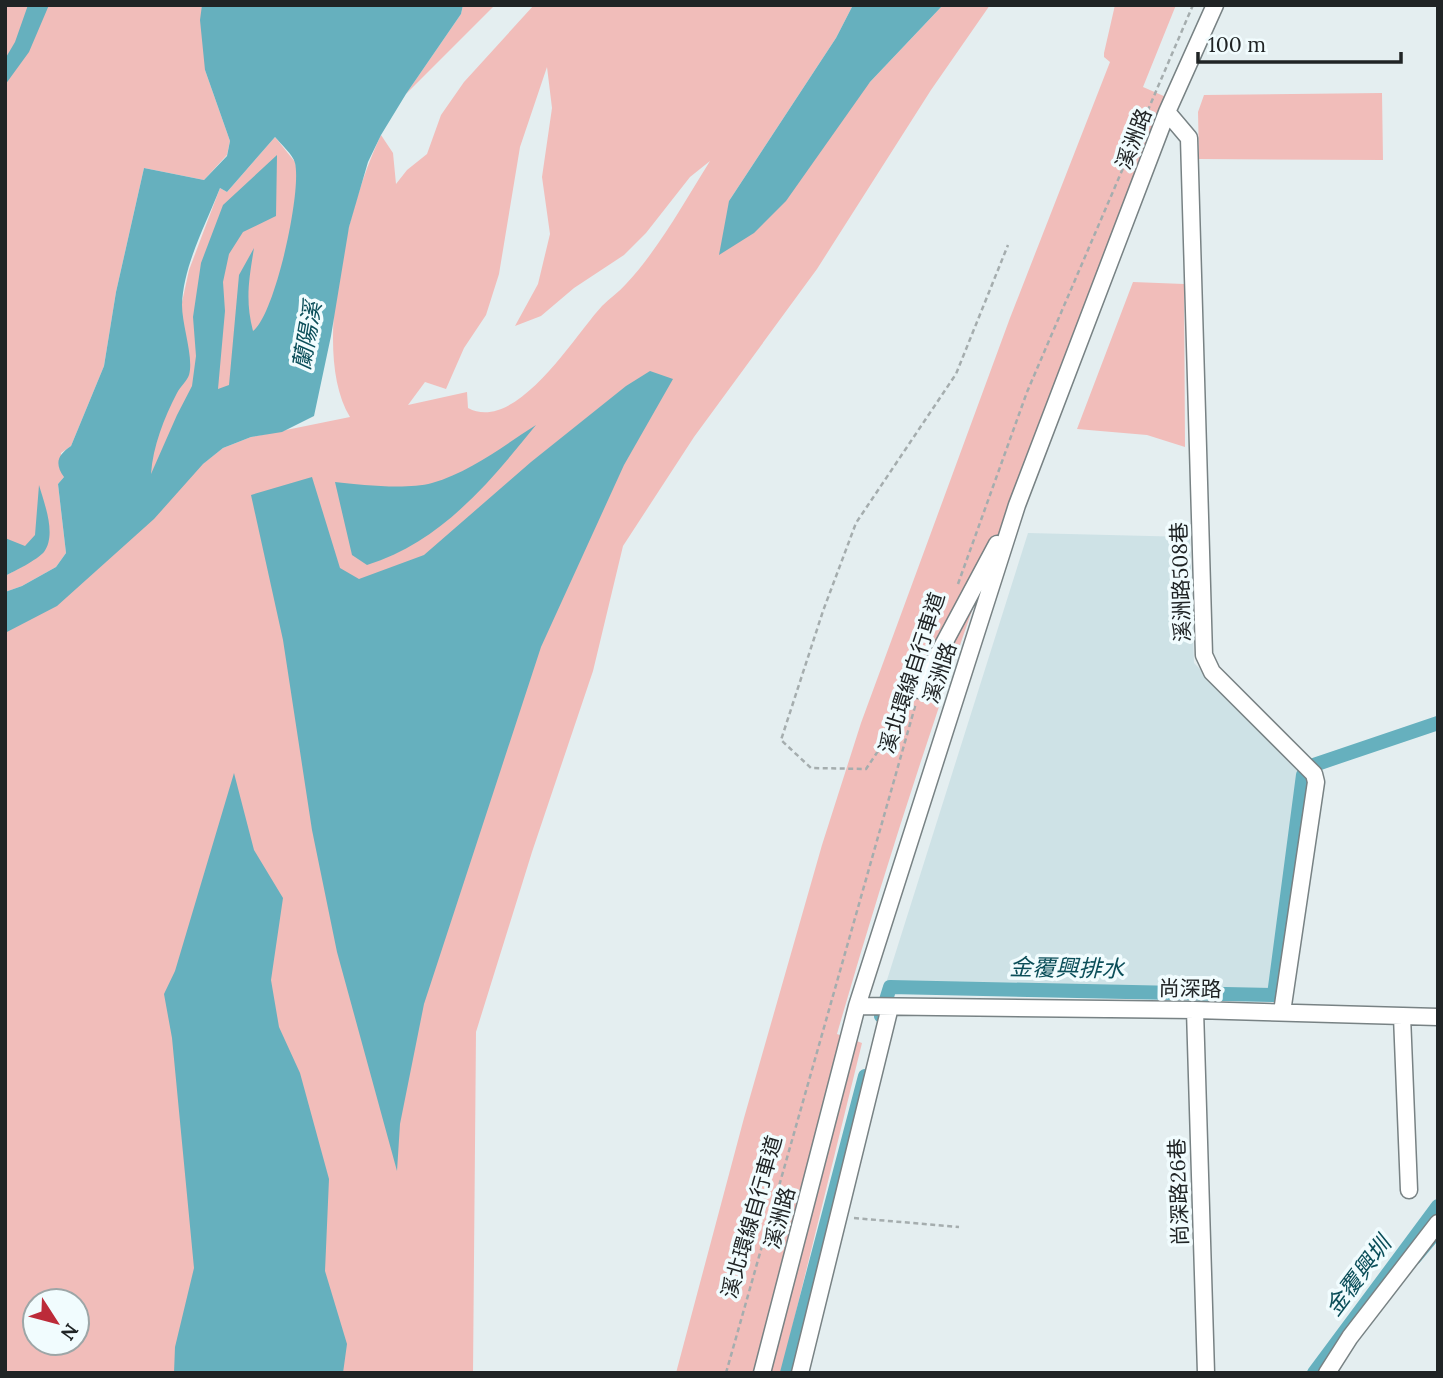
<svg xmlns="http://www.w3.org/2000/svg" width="1443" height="1378" font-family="Lora,'Noto Sans TC',serif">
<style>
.built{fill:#cee2e6}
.green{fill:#f1bdba;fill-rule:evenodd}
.water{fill:#66b0be;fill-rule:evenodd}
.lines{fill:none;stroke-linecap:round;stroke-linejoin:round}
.stream{stroke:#66b0be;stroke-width:4.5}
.canal{stroke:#66b0be;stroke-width:14}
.minor-casing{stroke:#788284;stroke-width:19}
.path{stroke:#a5adae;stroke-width:2.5;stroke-dasharray:5 3.5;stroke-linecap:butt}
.minor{stroke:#fff;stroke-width:16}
.labels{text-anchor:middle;stroke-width:7;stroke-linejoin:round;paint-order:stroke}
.street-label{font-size:21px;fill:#202425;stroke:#f1fcfe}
.water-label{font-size:23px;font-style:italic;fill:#0b4e59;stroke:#f1fcfe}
</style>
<rect width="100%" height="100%" fill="#e4eef0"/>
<path class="built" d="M 1028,533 L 1190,537 L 1194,663 L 1301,771 L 1270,990 L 902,984 L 887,980 Z"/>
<path class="green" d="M 5,5 L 252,5 L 205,70 L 230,141 L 227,155 L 204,180 L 144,168 L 116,292 L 104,366 L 71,446 L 61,453 L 64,477 L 58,484 L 66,553 L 56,567 L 22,586 L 5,592 L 5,576 L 23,566 L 5,566 Z
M 463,5 L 495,5 L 406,94 L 461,14 Z
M 534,5 L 853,5 L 836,38 L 729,201 L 870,82 L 943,5 L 990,5 L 931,90 L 817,269 L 694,437 L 623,546 L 593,671 L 532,852 L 476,1032 L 473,1373 L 5,1373 L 5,619 L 223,448 L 251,437 L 350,417 C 310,351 349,202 381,135 L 393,153 L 396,184 L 407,170 L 427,154 L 441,115 L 464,82 ZM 547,67 L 552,108 L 542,177 L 550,234 L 538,284 L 515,326 L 541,316 L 574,288 L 624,255 L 646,233 L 690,177 L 710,161 C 685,201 658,250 626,284 C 619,292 610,298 602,306 C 575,335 516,434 468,408 L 467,392 L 408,405 L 425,382 L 446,389 L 464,348 L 486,315 L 499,274 L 520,147 ZM 35,1301 L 77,1301 L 77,1343 L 35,1343 Z
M 1115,5 L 1176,5 L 1143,87 L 1166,97 C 1042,405 928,716 837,1034 L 862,1043 L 781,1373 L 676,1373 L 744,1118 L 822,845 L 861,723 L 1010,318 L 1110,62 L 1104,57 L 1104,53 Z
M 1382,93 L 1383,160 L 1199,159 L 1198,112 L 1204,95 Z
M 275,137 L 295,162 L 301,190 L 261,358 L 150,478 L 141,434 L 182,302 L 189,270 L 220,188 L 227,192 Z
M 1133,282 L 1184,284 L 1185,447 L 1147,435 L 1077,429 Z"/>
<path class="water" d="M 28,5 L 49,5 L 29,52 L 5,85 L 5,59 L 15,42 Z
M 202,5 L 463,5 L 461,14 L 406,94 L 381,135 L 368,162 L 349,227 L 331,336 L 314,416 L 282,432 L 251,437 L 223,448 L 203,464 L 154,519 L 57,606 L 5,633 L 5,592 L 22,586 L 56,567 L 66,553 L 58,484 L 64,477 C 54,463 58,455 71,446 L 104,366 L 116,292 L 144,168 L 204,180 L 227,156 L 230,141 L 205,70 L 200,20 ZM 275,137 C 281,144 293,155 295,163 C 302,191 275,315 253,331 C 245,300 249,279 254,248 L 239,275 L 229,385 L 218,389 L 225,311 L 223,282 L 229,254 L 243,232 L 276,216 L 277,155 L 223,205 L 201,263 L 193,317 L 196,356 L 192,386 L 177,415 L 151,474 C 153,446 164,418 177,393 C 180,387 187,381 189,375 C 194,357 182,326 182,305 C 183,266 206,224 220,188 L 227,192 Z
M 853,5 L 943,5 L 870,82 L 786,201 L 754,233 L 719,255 L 729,201 L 836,38 Z
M 650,371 L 673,379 L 624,465 L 541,647 L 424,1004 L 400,1124 L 397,1171 L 337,952 L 312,830 L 283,640 L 251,495 L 312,477 L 340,568 L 359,579 L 424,555 L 531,462 L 626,386 Z
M 536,425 C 489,483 441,542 367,565 L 352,555 L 335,482 C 362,485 406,490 432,483 C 470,472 503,446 536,425 Z
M 39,485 C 44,503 57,534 44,552 C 37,560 15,571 5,576 L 5,538 L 25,546 L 35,535 Z
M 234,773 L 254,850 L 283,898 L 271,980 L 279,1027 L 300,1073 L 329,1179 L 325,1271 L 347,1344 L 343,1373 L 174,1373 L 175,1347 L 194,1268 L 172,1038 L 164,994 L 175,971 Z"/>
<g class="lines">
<path class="stream" d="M 1418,1261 L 1438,1237"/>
<path class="canal" d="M 881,1016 L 890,987 L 1274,995 L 1303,775 L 1311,766 L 1438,723
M 787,1373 L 865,1076
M 1314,1373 L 1438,1206"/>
<defs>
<path id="minor" d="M 1167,112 L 1189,138 L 1204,655 L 1212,672 L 1314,774 L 1316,782 L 1282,1012
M 919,690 L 997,544
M 857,1006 L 1195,1010 L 1438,1017
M 1195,1010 L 1206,1373
M 1402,1016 L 1409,1190
M 762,1373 L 857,1006 L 1017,505 L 1167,112 L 1215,5
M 800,1373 L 890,1007
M 1327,1373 L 1350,1337 L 1438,1223"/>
</defs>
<use href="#minor" class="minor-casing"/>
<path class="path" d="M 958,584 L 1027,392 L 1193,5
M 911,702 L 866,769 L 811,768 L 781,740 L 823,611 L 856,523 L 956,374 L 1008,245
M 854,1218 L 959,1227
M 726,1373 L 916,703"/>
<use href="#minor" class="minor"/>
</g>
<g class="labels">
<g class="street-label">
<text transform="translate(1134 139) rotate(-69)" y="7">溪洲路</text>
<text transform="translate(1181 582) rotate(-92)" y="7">溪洲路508巷</text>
<text transform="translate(912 673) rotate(-72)" y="7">溪北環線自行車道</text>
<text transform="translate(940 673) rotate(-72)" y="7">溪洲路</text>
<text transform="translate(1190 989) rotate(1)" y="7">尚深路</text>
<text transform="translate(1179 1192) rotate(-92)" y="7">尚深路26巷</text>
<text transform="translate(752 1217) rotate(-74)" y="7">溪北環線自行車道</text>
<text transform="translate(780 1218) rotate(-75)" y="7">溪洲路</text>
</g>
<g class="water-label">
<text transform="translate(307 336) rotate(-80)" y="8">蘭陽溪</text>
<text transform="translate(1067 968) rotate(1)" y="8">金覆興排水</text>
<text transform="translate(1358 1276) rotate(-53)" y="8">金覆興圳</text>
</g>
</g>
<rect width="1443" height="1378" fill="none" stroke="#202425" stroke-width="14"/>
<g transform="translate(56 1322) rotate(126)"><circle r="33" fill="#f1fcfe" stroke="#9da6a7" stroke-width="2"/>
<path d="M0-5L12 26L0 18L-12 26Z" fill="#bc2b39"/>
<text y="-10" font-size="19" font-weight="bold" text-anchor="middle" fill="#202425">N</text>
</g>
<path d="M1198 52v10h203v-10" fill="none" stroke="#202425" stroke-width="3.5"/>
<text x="1208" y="52" font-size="21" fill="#202425" stroke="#f1fcfe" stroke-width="5" paint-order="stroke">100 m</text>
</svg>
